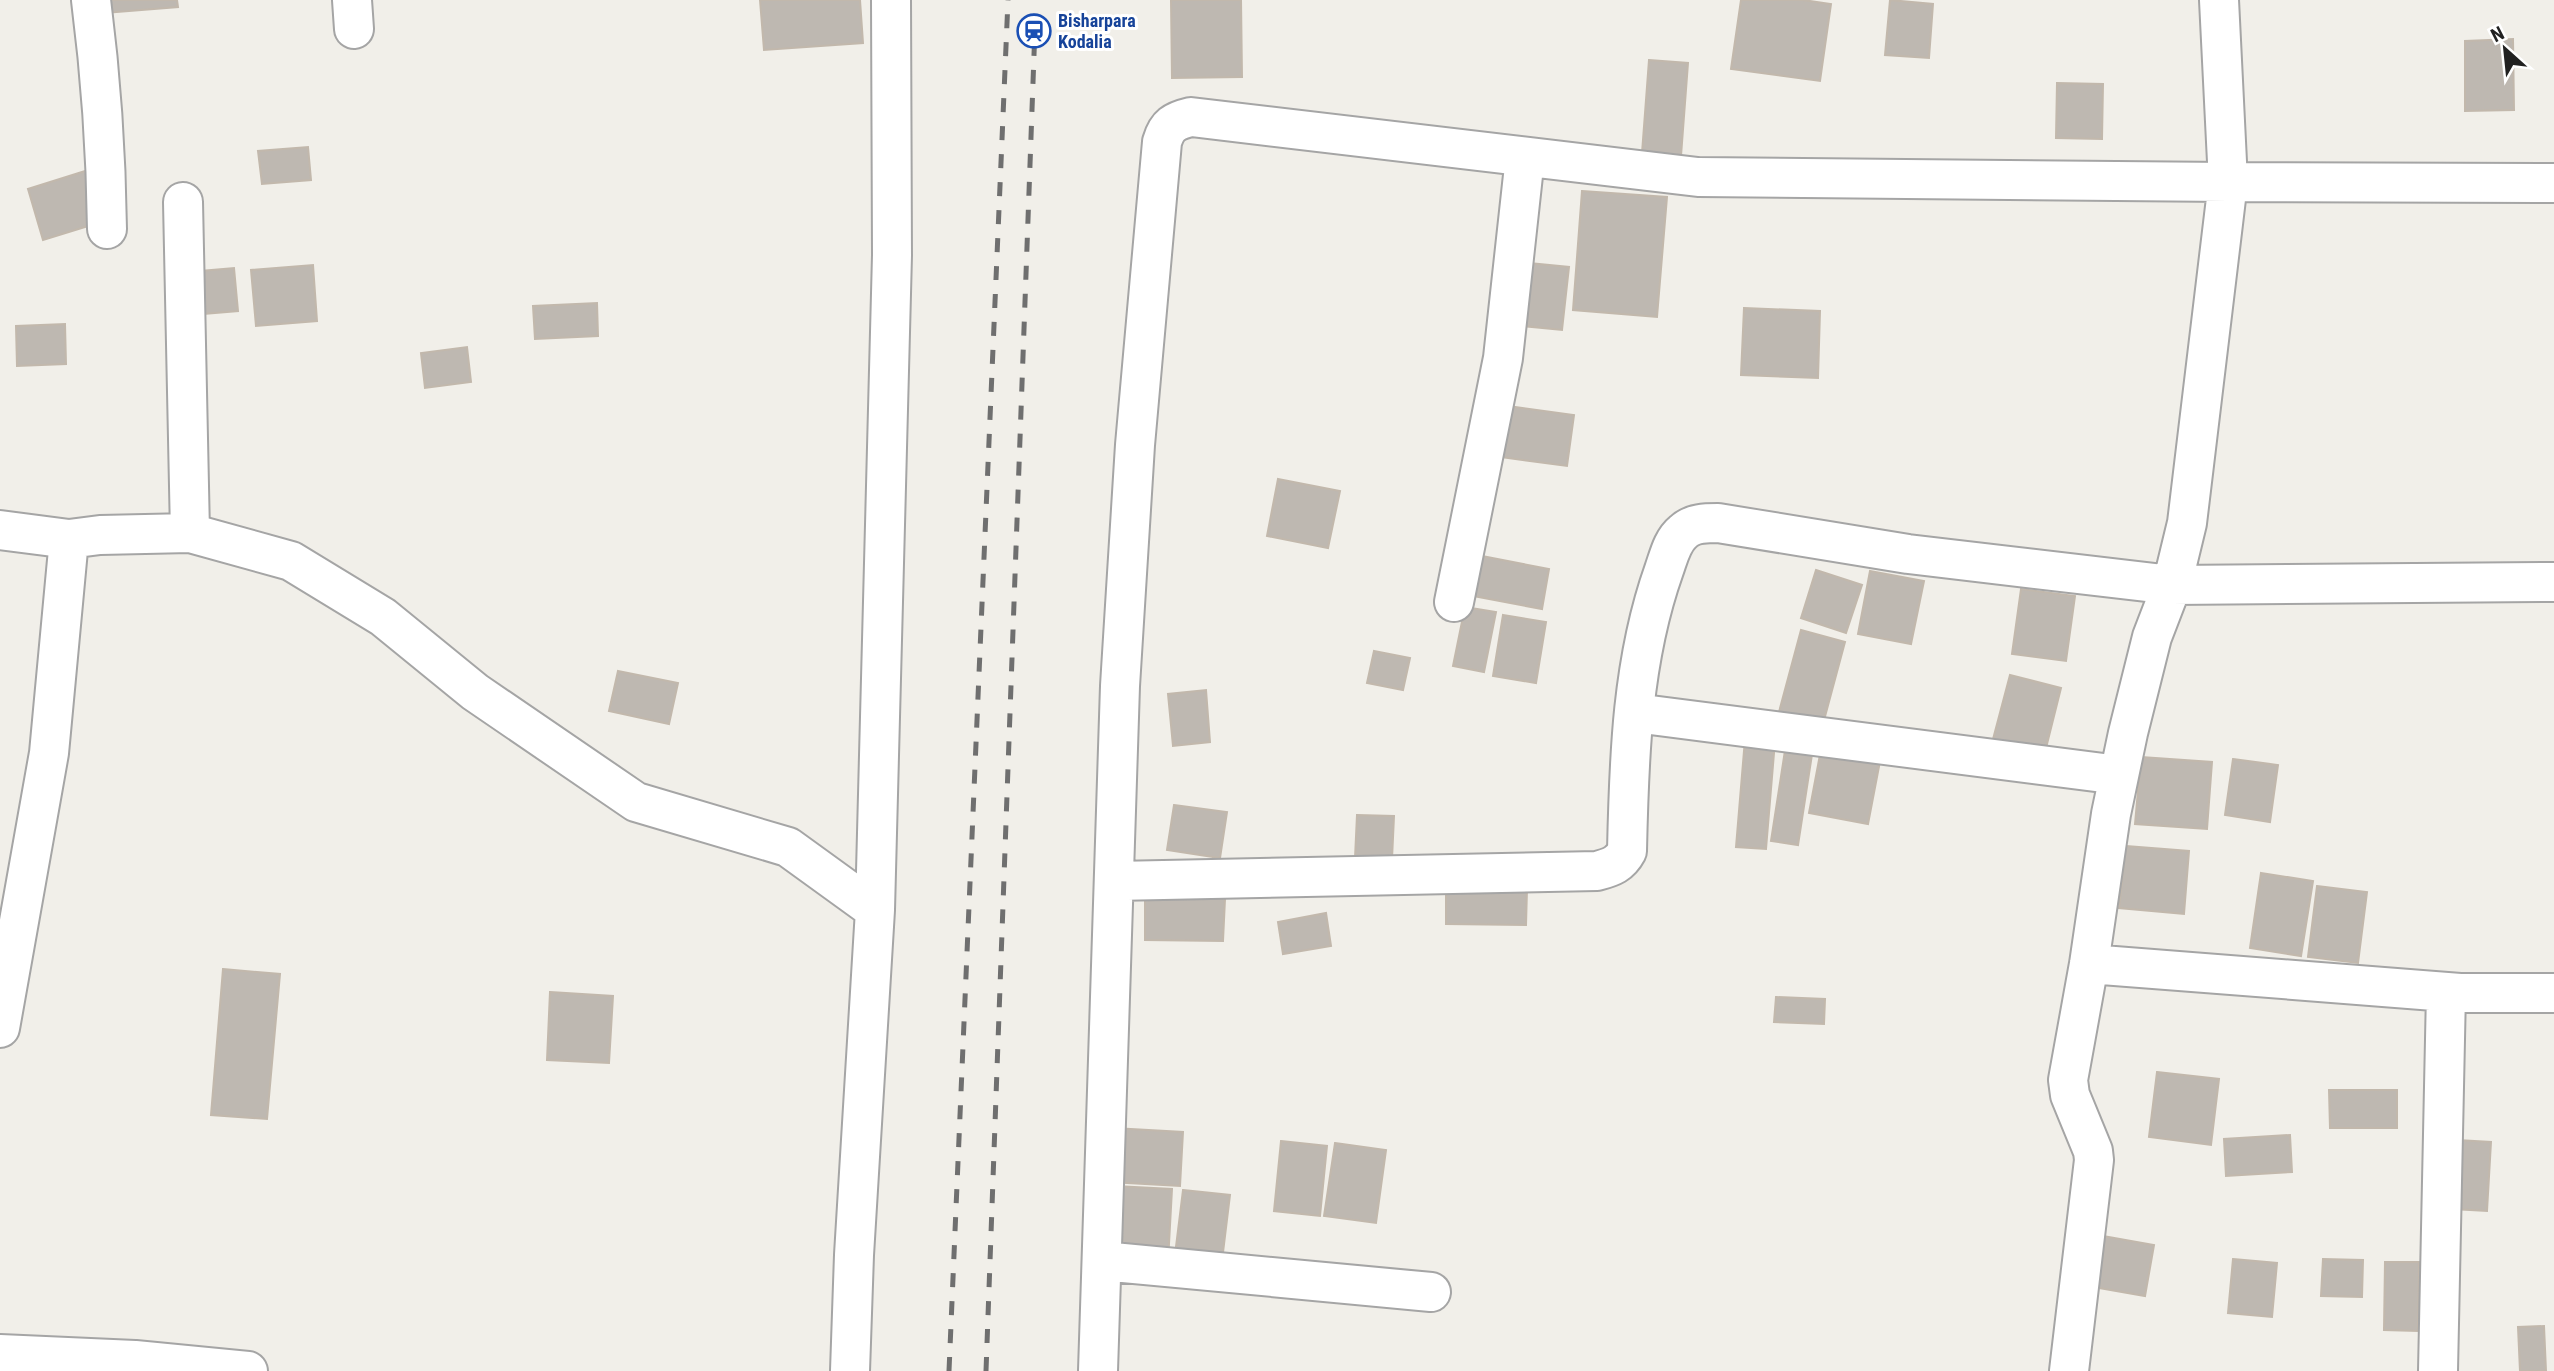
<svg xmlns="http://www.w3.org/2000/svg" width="2554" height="1371" font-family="'Roboto Condensed',sans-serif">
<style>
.building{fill:#beb8b1;stroke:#c2b8ac;stroke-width:2}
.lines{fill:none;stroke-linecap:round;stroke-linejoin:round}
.minor-casing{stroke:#a5a5a5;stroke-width:42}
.minor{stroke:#fff;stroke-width:38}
.rail{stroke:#6f6f6f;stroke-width:5;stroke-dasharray:14 14;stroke-linecap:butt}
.labels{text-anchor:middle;stroke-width:6;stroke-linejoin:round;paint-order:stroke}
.transit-label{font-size:18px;font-weight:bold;fill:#164399;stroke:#fff;text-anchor:start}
</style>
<rect width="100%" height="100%" fill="#f1efe9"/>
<path class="building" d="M 104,0 L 177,0 L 178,7 L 105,13 Z
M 760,0 L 860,0 L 863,43 L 764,50 Z
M 1171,0 L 1241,0 L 1242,77 L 1172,78 Z
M 1741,0 L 1803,0 L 1831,4 L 1820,81 L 1731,69 Z
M 1890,0 L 1933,4 L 1929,58 L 1885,55 Z
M 2513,39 L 2514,110 L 2465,111 L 2465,41 Z
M 1649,60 L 1688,63 L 1681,156 L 1642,153 Z
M 2057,83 L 2103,84 L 2102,139 L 2056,138 Z
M 308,147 L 311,180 L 262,184 L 258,151 Z
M 85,171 L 101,222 L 43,240 L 28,189 Z
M 1582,191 L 1667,197 L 1657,317 L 1573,310 Z
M 1520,262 L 1569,267 L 1562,330 L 1513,325 Z
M 313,265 L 317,321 L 256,326 L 251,270 Z
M 234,268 L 238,311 L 192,315 L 189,272 Z
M 597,303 L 598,336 L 535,339 L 533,306 Z
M 1744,308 L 1820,311 L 1818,378 L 1741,375 Z
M 65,324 L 66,364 L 17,366 L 16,326 Z
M 467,347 L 471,382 L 425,388 L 421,353 Z
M 1501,405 L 1574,415 L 1567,466 L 1493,456 Z
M 1278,479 L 1340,491 L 1328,548 L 1267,536 Z
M 1482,556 L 1549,569 L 1542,609 L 1473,596 Z
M 1816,570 L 1862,585 L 1846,633 L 1801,618 Z
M 1870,571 L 1924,581 L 1911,644 L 1858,634 Z
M 2021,589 L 2075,596 L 2066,661 L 2012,654 Z
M 1465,607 L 1496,612 L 1484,672 L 1453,666 Z
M 1503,615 L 1546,622 L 1536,683 L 1493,676 Z
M 1801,630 L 1845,642 L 1823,724 L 1779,712 Z
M 1374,651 L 1410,658 L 1403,690 L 1367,683 Z
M 618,671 L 678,683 L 669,724 L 609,711 Z
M 2010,675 L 2061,688 L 2044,756 L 1992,743 Z
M 1206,690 L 1210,742 L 1173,746 L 1168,694 Z
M 1745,739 L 1775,741 L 1766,849 L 1736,847 Z
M 1786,744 L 1813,748 L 1798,845 L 1771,841 Z
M 1822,744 L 1881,756 L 1868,824 L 1809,813 Z
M 2141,757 L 2212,762 L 2207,829 L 2135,824 Z
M 2233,759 L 2278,765 L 2270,822 L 2225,815 Z
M 1174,805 L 1227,812 L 1220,858 L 1167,850 Z
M 1357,815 L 1394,816 L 1392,859 L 1355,858 Z
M 2126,846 L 2189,851 L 2184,914 L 2119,908 Z
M 2261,873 L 2313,881 L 2301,956 L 2250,948 Z
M 2317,886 L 2367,892 L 2358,963 L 2308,957 Z
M 1446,888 L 1527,889 L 1526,925 L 1446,924 Z
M 1145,898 L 1225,899 L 1223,941 L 1145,940 Z
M 1326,913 L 1331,946 L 1283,954 L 1278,922 Z
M 223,969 L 280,974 L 267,1119 L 211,1115 Z
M 550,992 L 613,996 L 609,1063 L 547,1060 Z
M 1776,997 L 1825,999 L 1824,1024 L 1774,1022 Z
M 2157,1072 L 2219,1079 L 2211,1145 L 2149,1137 Z
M 2329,1090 L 2397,1090 L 2397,1128 L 2330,1128 Z
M 1113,1128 L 1183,1132 L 1180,1186 L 1110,1182 Z
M 2290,1135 L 2292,1172 L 2226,1176 L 2224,1139 Z
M 2457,1140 L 2491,1142 L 2487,1211 L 2453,1209 Z
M 1281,1141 L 1327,1146 L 1320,1216 L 1274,1211 Z
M 1335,1143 L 1386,1150 L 1376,1223 L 1324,1216 Z
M 1115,1186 L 1172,1189 L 1168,1262 L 1111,1260 Z
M 1183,1190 L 1230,1195 L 1221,1269 L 1174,1263 Z
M 2103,1236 L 2154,1245 L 2145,1296 L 2093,1287 Z
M 2233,1259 L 2277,1263 L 2272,1317 L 2228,1313 Z
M 2323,1259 L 2363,1260 L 2362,1297 L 2321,1296 Z
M 2385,1262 L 2419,1262 L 2418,1331 L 2384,1330 Z
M 2544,1326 L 2546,1371 L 2520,1371 L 2518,1327 Z"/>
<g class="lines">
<defs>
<path id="minor" d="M 91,0 C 101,77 106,151 107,229
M 352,0 L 354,29
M 183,202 L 190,533
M 0,530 L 69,539
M 1454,602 L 1503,358 L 1525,157
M 1635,713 L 2119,775
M 1115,881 L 1597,871 C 1612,867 1620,864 1627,851 C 1629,756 1632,660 1664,570 C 1669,556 1672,541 1683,532 C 1692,523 1706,523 1718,523 L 1908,554 L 2172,585 L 2554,582
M 875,910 L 892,255 L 891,0
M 2089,964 L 2460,993 L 2554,993
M 0,1028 L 49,753 L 69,539 L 100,535 L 190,533 L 291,561 L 383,617 L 475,692 L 636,802 L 788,847 L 875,910 L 854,1255 L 850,1371
M 1102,1261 L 1431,1292
M 0,1354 L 135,1360 L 248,1371
M 1098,1371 L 1120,686 L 1135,445 L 1162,142 C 1167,125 1174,121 1191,117 L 1698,177 L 2228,182 L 2219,0
M 2069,1371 L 2094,1160 L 2093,1151 L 2070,1095 L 2068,1080 L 2089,964 L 2111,814 L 2128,733 L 2152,637 L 2172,585 L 2187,523 L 2228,182 L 2554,183
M 2438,1371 L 2446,992"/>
</defs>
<use href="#minor" class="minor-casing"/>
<use href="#minor" class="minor"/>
<path class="rail" d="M 949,1371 L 1008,0
M 986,1371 L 1036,0"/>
</g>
<defs>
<symbol id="station-ring" viewBox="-11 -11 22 22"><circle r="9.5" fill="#fff" stroke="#1a4fb4" stroke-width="1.5"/><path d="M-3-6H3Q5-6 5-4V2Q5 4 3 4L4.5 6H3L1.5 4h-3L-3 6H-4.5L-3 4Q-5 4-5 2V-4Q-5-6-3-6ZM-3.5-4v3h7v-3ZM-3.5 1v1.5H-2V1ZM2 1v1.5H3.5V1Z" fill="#1a4fb4"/></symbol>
</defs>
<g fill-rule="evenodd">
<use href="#station-ring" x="1015" y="12" width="38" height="38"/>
</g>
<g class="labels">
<g class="transit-label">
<text x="1058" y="27">Bisharpara<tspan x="1058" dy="21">Kodalia</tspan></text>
</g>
</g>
<g transform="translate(2505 49) rotate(333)" stroke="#ffffff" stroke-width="5" paint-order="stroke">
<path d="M0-5L12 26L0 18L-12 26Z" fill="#212121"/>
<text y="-10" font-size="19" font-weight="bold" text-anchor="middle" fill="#212121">N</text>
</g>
</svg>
